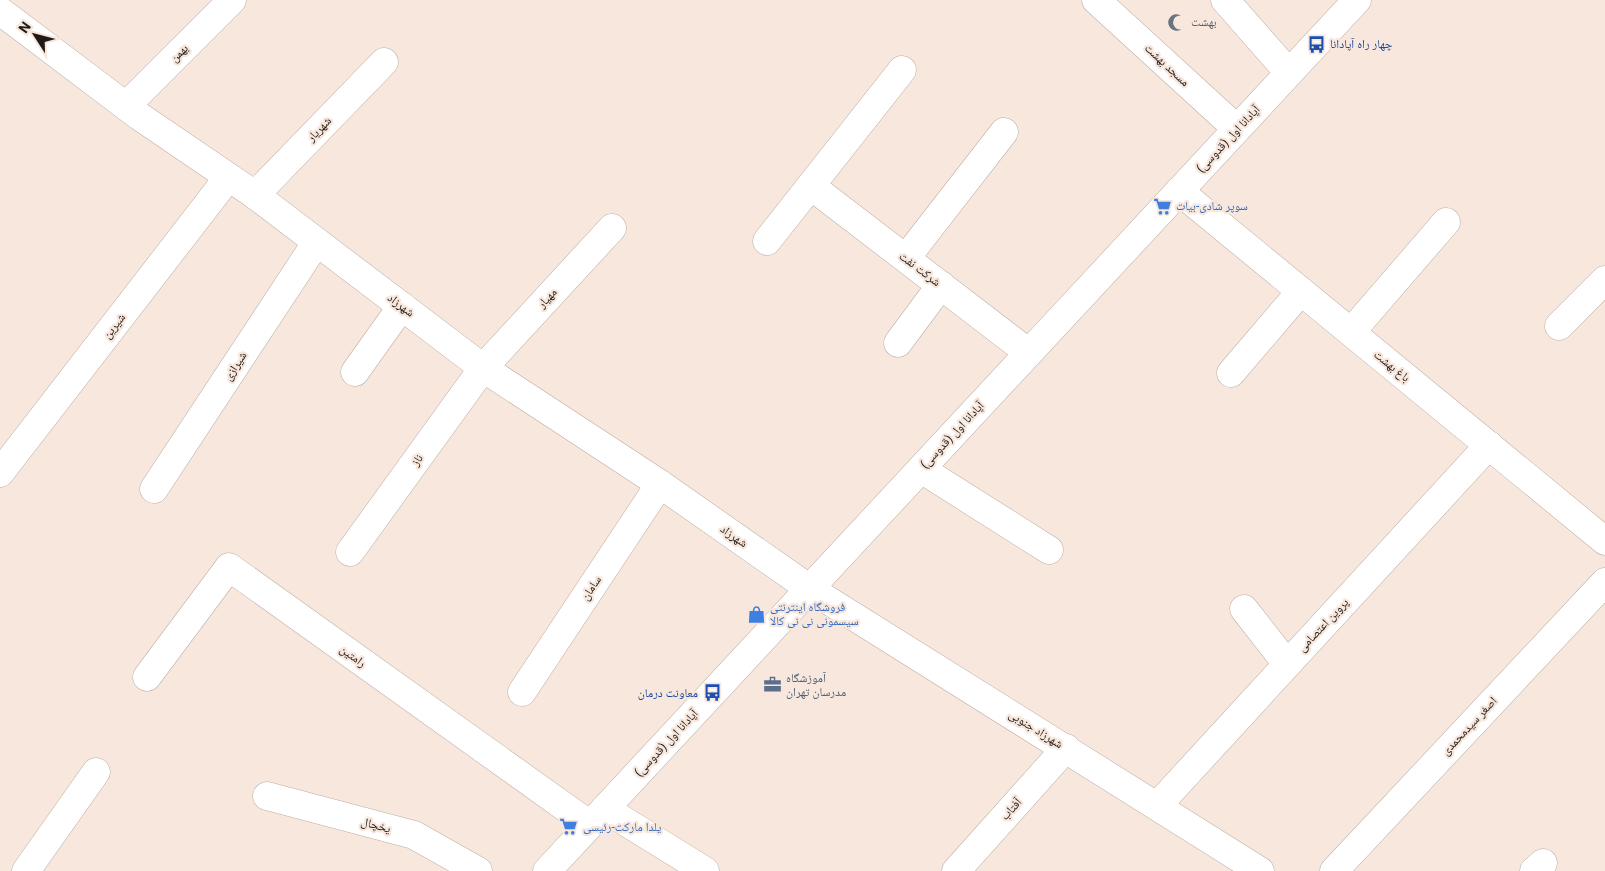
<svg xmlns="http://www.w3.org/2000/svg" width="1605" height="871" font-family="Roboto,'Noto Naskh Arabic',sans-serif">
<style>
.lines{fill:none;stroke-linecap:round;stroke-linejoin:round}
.street-casing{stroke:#bdaea4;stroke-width:29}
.secondary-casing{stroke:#bdaea4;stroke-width:29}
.street{stroke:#fff;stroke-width:28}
.secondary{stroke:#fff;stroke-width:28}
.labels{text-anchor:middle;stroke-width:4.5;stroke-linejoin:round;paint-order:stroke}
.worship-label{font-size:12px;fill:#5b616d;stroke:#f7e7dd;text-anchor:start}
.transit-label{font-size:12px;fill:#164399;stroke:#f7e7dd;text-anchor:start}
.street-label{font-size:12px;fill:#1f1a16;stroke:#f7e7dd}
.shop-label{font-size:12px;fill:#366cbe;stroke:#f7e7dd;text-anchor:start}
.service-label{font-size:12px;fill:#4e5e75;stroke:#f7e7dd;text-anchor:start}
</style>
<rect width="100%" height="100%" fill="#f7e7dd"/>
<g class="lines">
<defs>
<path id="street" d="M 1096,0 L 1237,129
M 1225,0 L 1289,73
M 126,106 L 232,0
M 811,186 L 1029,353
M 1179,191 L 1605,541
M 255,195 L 384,62
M 767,241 L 902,70
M 906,258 L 1004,132
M 1559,326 L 1605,280
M 1351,332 L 1446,222
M 898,343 L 941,285
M 355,372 L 402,306
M 1231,373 L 1301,291
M 921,469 L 1049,550
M 0,473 L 227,179
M 154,489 L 316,243
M 350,552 L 483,368 L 612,228
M 1244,609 L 1287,664
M 147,677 L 229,567 L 590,825
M 522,692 L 660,484
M 267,796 L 414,835 L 478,871
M 1158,805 L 1489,445
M 605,809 L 705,871
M 26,871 L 96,772
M 956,871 L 1066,748
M 1334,871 L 1605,582
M 1534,871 L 1543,863"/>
<path id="secondary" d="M 0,11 L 139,116 L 255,195 L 483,368 L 660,484 L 810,589 L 1260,871
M 547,871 L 1357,0"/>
</defs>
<use href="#street" class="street-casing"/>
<use href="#secondary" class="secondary-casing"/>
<use href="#street" class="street"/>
<use href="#secondary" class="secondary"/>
</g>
<defs>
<symbol id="mosque-bare" viewBox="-9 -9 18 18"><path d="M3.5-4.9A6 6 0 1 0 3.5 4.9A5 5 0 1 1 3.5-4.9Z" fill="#6b7280" stroke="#f7e7dd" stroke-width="2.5" paint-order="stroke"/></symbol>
<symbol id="bus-bare" viewBox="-9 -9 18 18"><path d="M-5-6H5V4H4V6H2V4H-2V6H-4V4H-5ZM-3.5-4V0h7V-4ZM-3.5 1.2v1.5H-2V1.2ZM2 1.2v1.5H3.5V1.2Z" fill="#1a4fb4" stroke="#f7e7dd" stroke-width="2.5" paint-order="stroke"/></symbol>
<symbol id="supermarket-bare" viewBox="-9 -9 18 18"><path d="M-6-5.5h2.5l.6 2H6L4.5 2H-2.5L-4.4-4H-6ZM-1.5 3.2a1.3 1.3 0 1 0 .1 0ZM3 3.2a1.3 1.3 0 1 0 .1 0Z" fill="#3f7fe0" stroke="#f7e7dd" stroke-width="2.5" paint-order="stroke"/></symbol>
<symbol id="shop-bare" viewBox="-9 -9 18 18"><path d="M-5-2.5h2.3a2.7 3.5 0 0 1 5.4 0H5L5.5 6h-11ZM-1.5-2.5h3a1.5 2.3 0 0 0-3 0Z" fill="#3f7fe0" stroke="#f7e7dd" stroke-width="2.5" paint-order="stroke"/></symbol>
<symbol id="office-bare" viewBox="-9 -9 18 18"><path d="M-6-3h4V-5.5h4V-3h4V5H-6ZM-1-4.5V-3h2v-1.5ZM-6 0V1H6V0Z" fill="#5c6f8a" stroke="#f7e7dd" stroke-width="2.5" paint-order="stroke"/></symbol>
</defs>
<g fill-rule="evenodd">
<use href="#mosque-bare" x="1164" y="10" width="25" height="25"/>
<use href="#bus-bare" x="1304" y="32" width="25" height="25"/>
<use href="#supermarket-bare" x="1150" y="194" width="25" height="25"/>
<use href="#shop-bare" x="744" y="602" width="25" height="25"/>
<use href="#office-bare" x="760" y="672" width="25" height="25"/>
<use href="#bus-bare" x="700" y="680" width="25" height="25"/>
<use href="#supermarket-bare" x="556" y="814" width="25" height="25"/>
</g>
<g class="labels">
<g class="worship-label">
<text x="1191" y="26">بهشت</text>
</g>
<g class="transit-label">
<text x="1330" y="48">چهار راه آپادانا</text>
<text x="698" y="697" text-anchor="end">معاونت درمان</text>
</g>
<g class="street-label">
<text transform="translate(179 53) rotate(-45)" y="4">بهمن</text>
<text transform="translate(1167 65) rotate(43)" y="4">مسجد بهشت</text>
<text transform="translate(319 129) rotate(-46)" y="4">شهریار</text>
<text transform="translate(1228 139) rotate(-47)" y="4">آپادانا اول (قدوسی)</text>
<text transform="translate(920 269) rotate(37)" y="4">شرکت نفت</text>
<text transform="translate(547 298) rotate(-47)" y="4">مهیار</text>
<text transform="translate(401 305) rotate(37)" y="4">شهرزاد</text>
<text transform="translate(114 326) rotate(-52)" y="4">شیرین</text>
<text transform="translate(235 366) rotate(-57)" y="4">شیرازی</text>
<text transform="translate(1392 366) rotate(39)" y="4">باغ بهشت</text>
<text transform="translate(952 435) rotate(-47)" y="4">آپادانا اول (قدوسی)</text>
<text transform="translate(417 460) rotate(-54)" y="4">ناز</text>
<text transform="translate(734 536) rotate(35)" y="4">شهرزاد</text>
<text transform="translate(591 588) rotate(-56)" y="4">سامان</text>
<text transform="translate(1323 625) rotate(-47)" y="4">پروین اعتصامی</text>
<text transform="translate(353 656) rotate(36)" y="4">رامتین</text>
<text transform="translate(1469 726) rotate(-47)" y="4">اصغر سیدمحمدی</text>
<text transform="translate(1036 729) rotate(32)" y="4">شهرزاد جنوبی</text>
<text transform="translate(666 743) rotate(-47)" y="4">آپادانا اول (قدوسی)</text>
<text transform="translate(1011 809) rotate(-48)" y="4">آفتاب</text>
<text transform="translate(376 825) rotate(15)" y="4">یخچال</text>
</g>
<g class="shop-label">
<text x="1176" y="210">سوپر شادی-بیات</text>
<text x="770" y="611">فروشگاه اینترنتی<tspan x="770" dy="14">سیسمونی نی نی کالا</tspan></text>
<text x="583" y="831">یلدا مارکت-رئیسی</text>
</g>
<g class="service-label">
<text x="786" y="682">آموزشگاه<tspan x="786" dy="14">مدرسان تهران</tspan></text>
</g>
</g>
<g transform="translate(35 35) rotate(306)" stroke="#f7e7dd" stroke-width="4" paint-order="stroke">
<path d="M0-4L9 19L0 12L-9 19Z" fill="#1f1a16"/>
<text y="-8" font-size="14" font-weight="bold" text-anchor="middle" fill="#1f1a16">N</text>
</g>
</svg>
